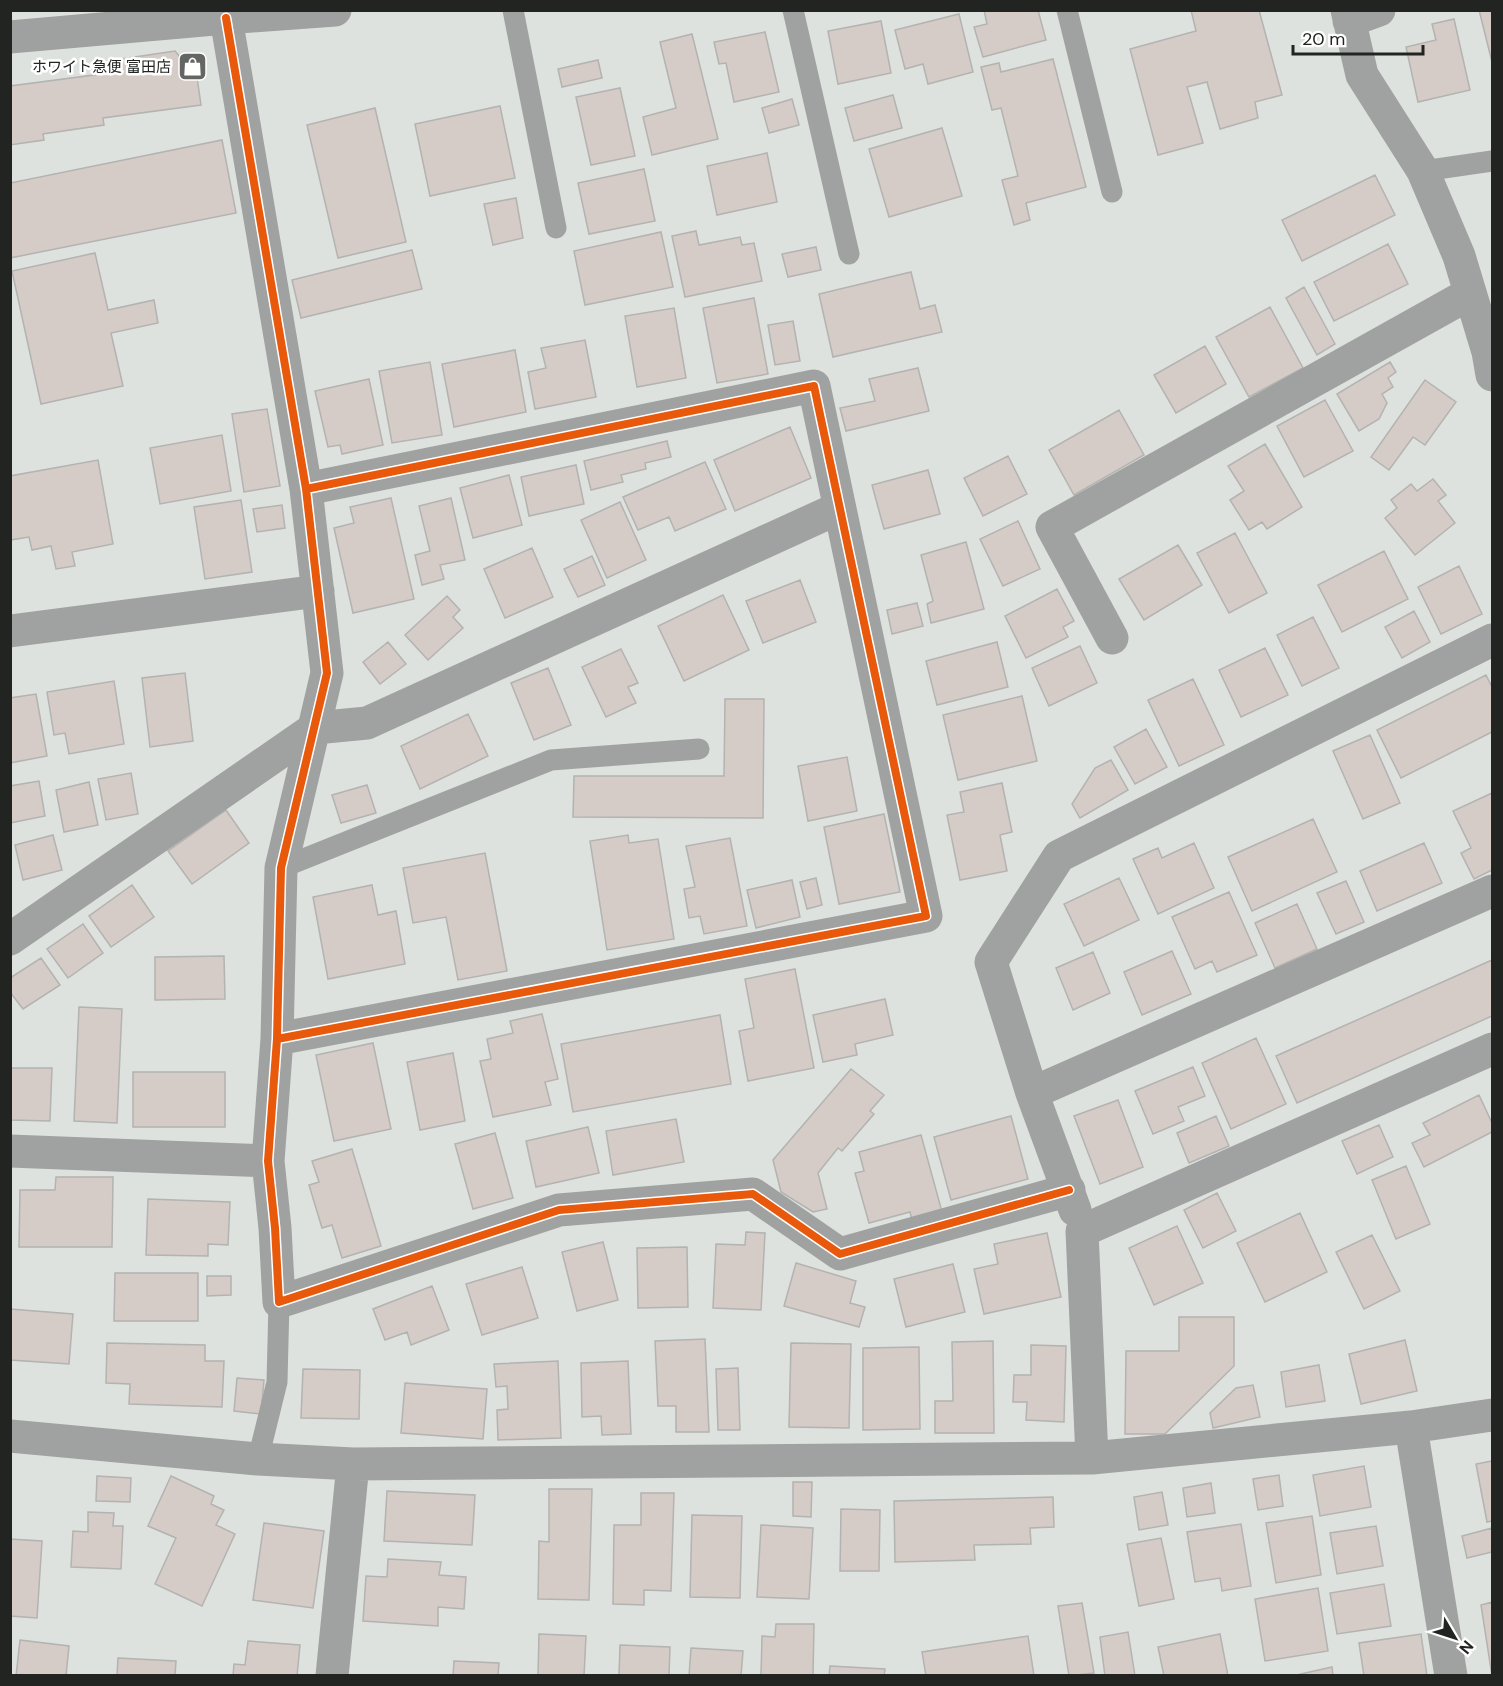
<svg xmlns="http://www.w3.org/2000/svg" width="1503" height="1686" font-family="'DM Sans','Noto Sans JP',sans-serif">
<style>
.building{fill:#d5cbc7;stroke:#b3b3b1;stroke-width:1.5}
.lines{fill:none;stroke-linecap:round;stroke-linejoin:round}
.lane{stroke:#a0a2a1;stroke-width:21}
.street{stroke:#a0a2a1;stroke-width:33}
.secondary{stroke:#9ea19f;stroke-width:33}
.cycleway-casing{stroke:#fff;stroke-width:11}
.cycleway{stroke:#e8590c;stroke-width:8}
.labels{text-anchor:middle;stroke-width:5;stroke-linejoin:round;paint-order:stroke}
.poi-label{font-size:15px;fill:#212421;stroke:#fff;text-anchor:end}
</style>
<rect width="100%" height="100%" fill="#dee2de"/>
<path class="building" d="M 984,10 L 1038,10 L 1046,40 L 983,57 L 974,27 L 987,24 Z
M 1191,10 L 1259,10 L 1282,95 L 1255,102 L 1258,118 L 1220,129 L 1207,82 L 1187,87 L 1203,143 L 1158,155 L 1130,49 L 1196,31 Z
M 1479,10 L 1492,10 L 1492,62 Z
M 959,14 L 973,72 L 928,84 L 923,64 L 905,69 L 895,30 Z
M 1454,19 L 1470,90 L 1418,102 L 1406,47 L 1436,40 L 1432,24 Z
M 881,21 L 891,73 L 838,84 L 828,31 Z
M 765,32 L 779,92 L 734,102 L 726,63 L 719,64 L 714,42 Z
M 692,34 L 718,139 L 652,155 L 643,117 L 676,108 L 660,42 Z
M 175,51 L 197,77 L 201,105 L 103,118 L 104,125 L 43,134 L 44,140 L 10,145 L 10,86 L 109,73 L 108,61 Z
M 1053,59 L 1086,187 L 1026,203 L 1030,220 L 1014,225 L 1002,180 L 1018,176 L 1001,108 L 992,110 L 981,67 L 999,63 L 1001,72 Z
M 598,60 L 602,78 L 562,87 L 558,69 Z
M 620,88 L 635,156 L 591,165 L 576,97 Z
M 893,95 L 902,128 L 854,141 L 845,108 Z
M 792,99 L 799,125 L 769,133 L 762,108 Z
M 500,106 L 515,178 L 430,196 L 415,124 Z
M 375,108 L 406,242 L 338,258 L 307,125 Z
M 942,128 L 962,196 L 889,217 L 869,149 Z
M 222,140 L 236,213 L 10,258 L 10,183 Z
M 767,153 L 777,202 L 717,215 L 707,166 Z
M 644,169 L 655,221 L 589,234 L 578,183 Z
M 1375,175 L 1395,215 L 1302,261 L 1282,220 Z
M 516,198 L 523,238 L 493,245 L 484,204 Z
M 696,231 L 699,245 L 740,237 L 742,245 L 754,243 L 762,281 L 685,297 L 672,236 Z
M 661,232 L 673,287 L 585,305 L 574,251 Z
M 1388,244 L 1408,284 L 1334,321 L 1314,282 Z
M 816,247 L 821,270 L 788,277 L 782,254 Z
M 412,250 L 422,289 L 301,318 L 292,280 Z
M 95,253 L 108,310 L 154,300 L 158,323 L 111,333 L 123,386 L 41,404 L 12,271 Z
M 911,272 L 920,309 L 935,305 L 942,332 L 833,357 L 819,294 Z
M 1304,287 L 1335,344 L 1317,355 L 1286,298 Z
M 754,298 L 768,374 L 717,383 L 703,308 Z
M 1270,307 L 1303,368 L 1249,397 L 1216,337 Z
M 674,308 L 686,378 L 637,387 L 625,316 Z
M 793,321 L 800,361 L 775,365 L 768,325 Z
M 585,340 L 596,397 L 535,409 L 528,372 L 546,368 L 541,348 Z
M 1205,346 L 1226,384 L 1176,413 L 1154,375 Z
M 515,350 L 526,412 L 454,427 L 442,364 Z
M 430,362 L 442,435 L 392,443 L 379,371 Z
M 1390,362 L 1396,372 L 1388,378 L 1393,387 L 1382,394 L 1387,403 L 1379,419 L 1359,431 L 1337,394 Z
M 918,368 L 929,411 L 846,431 L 840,408 L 875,401 L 869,379 Z
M 369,379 L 383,445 L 342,454 L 340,445 L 328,447 L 315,391 Z
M 1425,380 L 1456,402 L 1425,445 L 1413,437 L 1389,470 L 1371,457 Z
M 1325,400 L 1353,451 L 1304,477 L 1277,426 Z
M 267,409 L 280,486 L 244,492 L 232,414 Z
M 1119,410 L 1144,455 L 1074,495 L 1049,450 Z
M 790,427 L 811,478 L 735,511 L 714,460 Z
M 222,435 L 231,491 L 160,504 L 150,448 Z
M 667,441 L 671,457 L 645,463 L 646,469 L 621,475 L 623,482 L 591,490 L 584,461 Z
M 1265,444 L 1302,507 L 1267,529 L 1262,522 L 1249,530 L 1230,500 L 1244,491 L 1228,466 Z
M 1008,456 L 1027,494 L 983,516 L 964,478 Z
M 98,460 L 113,544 L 72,552 L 75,566 L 56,569 L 51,546 L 32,550 L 29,537 L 10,540 L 10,476 Z
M 705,462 L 726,509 L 675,531 L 669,517 L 638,530 L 623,497 Z
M 576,465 L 584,504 L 529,516 L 521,477 Z
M 928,470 L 940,514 L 884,529 L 872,485 Z
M 509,475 L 522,525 L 473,538 L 460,488 Z
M 1433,479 L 1446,495 L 1438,501 L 1455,523 L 1415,555 L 1385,518 L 1397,508 L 1391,500 L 1411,484 L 1417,491 Z
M 391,498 L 414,599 L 353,613 L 334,528 L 354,523 L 350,507 Z
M 451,498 L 465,560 L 440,565 L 444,579 L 422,585 L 415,555 L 430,551 L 419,506 Z
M 241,500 L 252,572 L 205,579 L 194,507 Z
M 620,502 L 646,560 L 607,578 L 581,520 Z
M 282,505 L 285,528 L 257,532 L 253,509 Z
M 1018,521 L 1040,569 L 1003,586 L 980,539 Z
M 1235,533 L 1267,593 L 1229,613 L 1197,553 Z
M 966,542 L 984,609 L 931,623 L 927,604 L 933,601 L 921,555 Z
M 1178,545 L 1202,585 L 1144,620 L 1119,579 Z
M 532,548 L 553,597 L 505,618 L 484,569 Z
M 1384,551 L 1408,599 L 1342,632 L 1318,585 Z
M 592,556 L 605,585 L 578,597 L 564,569 Z
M 1459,566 L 1482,614 L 1441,634 L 1418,587 Z
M 800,580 L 816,622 L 763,643 L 746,601 Z
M 1057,589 L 1074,621 L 1063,627 L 1068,637 L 1026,658 L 1005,616 Z
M 723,595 L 749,650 L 684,681 L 658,626 Z
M 447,596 L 460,610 L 453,617 L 463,628 L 428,660 L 405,635 Z
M 917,603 L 923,626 L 892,634 L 887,610 Z
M 1414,611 L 1430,642 L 1402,658 L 1385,627 Z
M 1313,617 L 1339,668 L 1302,686 L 1277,635 Z
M 388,642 L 406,664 L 380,684 L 363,662 Z
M 997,642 L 1008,687 L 937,705 L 926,661 Z
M 1080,646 L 1097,683 L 1049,706 L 1032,668 Z
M 1265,648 L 1288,695 L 1241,717 L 1219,670 Z
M 621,649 L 638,683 L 628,687 L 636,703 L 606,717 L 582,667 Z
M 548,668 L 571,725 L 534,740 L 511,683 Z
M 185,673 L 193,741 L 150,747 L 142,678 Z
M 1486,675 L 1492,687 L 1492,732 L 1401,778 L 1377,730 Z
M 1193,679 L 1224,745 L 1179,766 L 1148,700 Z
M 114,681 L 124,744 L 69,754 L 65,733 L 54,735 L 47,692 Z
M 36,694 L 47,756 L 10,763 L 10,698 Z
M 1022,696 L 1037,761 L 958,780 L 943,715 Z
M 725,699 L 764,699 L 763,818 L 573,817 L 574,776 L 724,776 Z
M 468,714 L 488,756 L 420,789 L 401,746 Z
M 1146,729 L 1167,767 L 1135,784 L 1114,747 Z
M 1370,735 L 1400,803 L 1363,819 L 1333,751 Z
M 847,757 L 857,811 L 808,821 L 798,766 Z
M 1111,760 L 1128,790 L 1080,818 L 1072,804 L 1095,768 Z
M 131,773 L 138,814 L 106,820 L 98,779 Z
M 39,781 L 45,816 L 10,823 L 10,786 Z
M 89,782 L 98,825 L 64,832 L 56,790 Z
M 1002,783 L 1012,832 L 1000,835 L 1007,871 L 960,880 L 947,815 L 964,812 L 960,792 Z
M 367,785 L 376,813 L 341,823 L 332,795 Z
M 1492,793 L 1492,870 L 1474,879 L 1461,853 L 1471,848 L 1453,811 Z
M 226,810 L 249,843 L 192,884 L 168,851 Z
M 884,814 L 900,892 L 839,904 L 824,827 Z
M 1313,819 L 1337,872 L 1252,911 L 1228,857 Z
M 53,835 L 62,870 L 23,880 L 15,845 Z
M 628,835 L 629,843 L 658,839 L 674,939 L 607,950 L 590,841 Z
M 730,838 L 747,926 L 704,934 L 700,916 L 689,918 L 684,889 L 695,887 L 686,846 Z
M 1194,843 L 1214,888 L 1158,914 L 1133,859 L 1158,848 L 1162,858 Z
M 1424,843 L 1442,883 L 1377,911 L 1360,871 Z
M 485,853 L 507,971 L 458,980 L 446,917 L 413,923 L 403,868 Z
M 816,878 L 822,905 L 807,909 L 800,882 Z
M 1119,878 L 1139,920 L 1084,946 L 1064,904 Z
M 792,880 L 800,917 L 756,928 L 747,890 Z
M 1346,881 L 1364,922 L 1336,934 L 1317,893 Z
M 132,885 L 154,917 L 111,947 L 89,916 Z
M 372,885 L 378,915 L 396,911 L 405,964 L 328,979 L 313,897 Z
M 1229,892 L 1257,955 L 1217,972 L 1212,961 L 1195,969 L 1172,917 Z
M 1297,904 L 1317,949 L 1275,968 L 1255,923 Z
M 83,924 L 103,953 L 68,978 L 47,949 Z
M 1172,951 L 1191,994 L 1142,1015 L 1124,972 Z
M 1093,952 L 1110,993 L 1073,1010 L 1056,968 Z
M 224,956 L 225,999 L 155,1000 L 155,957 Z
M 41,958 L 60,985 L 23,1009 L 10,992 L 10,978 Z
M 1492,960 L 1492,1016 L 1297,1103 L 1276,1056 Z
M 795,969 L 814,1068 L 748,1081 L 739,1031 L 754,1028 L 745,979 Z
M 885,999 L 893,1035 L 855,1044 L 857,1055 L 823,1062 L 813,1015 Z
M 79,1007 L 122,1009 L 117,1123 L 74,1121 Z
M 542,1014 L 558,1079 L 545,1082 L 551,1105 L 493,1117 L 480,1061 L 491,1059 L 487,1039 L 513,1033 L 510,1021 Z
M 720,1015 L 731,1084 L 573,1112 L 561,1044 Z
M 1256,1038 L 1286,1104 L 1231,1129 L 1202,1063 Z
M 373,1043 L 391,1129 L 334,1141 L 316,1055 Z
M 453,1053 L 465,1121 L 420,1130 L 407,1062 Z
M 1193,1067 L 1205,1096 L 1178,1107 L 1184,1121 L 1153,1134 L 1135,1091 Z
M 10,1068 L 52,1068 L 50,1121 L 10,1120 Z
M 851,1069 L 884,1095 L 870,1111 L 874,1114 L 842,1151 L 838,1148 L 818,1173 L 827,1209 L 813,1212 L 781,1192 L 773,1160 Z
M 133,1072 L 225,1072 L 225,1127 L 133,1127 Z
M 1479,1095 L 1492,1123 L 1492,1132 L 1424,1167 L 1412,1143 L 1430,1135 L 1423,1123 Z
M 1118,1100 L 1143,1167 L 1100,1184 L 1074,1116 Z
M 1011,1116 L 1028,1179 L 951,1200 L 934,1137 Z
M 1216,1116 L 1229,1146 L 1189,1163 L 1177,1133 Z
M 676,1119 L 684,1162 L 613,1175 L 606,1131 Z
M 1379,1125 L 1393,1157 L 1357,1174 L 1342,1141 Z
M 588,1127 L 599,1173 L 536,1187 L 526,1141 Z
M 495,1133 L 513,1198 L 473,1209 L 455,1144 Z
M 921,1135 L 942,1212 L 912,1220 L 910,1212 L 869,1223 L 855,1173 L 864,1171 L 859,1152 Z
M 352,1149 L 381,1246 L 342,1258 L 332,1225 L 322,1228 L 309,1185 L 319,1182 L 312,1161 Z
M 1406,1166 L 1430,1224 L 1396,1239 L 1372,1180 Z
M 56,1177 L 113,1177 L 112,1247 L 19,1247 L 20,1190 L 55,1190 Z
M 1217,1193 L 1236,1231 L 1203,1248 L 1184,1210 Z
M 148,1199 L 230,1202 L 228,1245 L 208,1244 L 208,1256 L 146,1255 Z
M 1300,1213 L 1327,1272 L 1265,1302 L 1237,1243 Z
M 1177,1226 L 1203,1283 L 1154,1305 L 1129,1248 Z
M 746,1232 L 765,1233 L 761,1310 L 713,1308 L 716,1244 L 745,1245 Z
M 1047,1233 L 1061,1297 L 984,1314 L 974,1269 L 998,1264 L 994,1244 Z
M 1372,1235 L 1400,1291 L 1364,1309 L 1336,1252 Z
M 603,1242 L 618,1300 L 577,1311 L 562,1252 Z
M 687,1247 L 688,1307 L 638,1308 L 637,1248 Z
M 796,1263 L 856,1281 L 850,1303 L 865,1307 L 859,1327 L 784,1306 Z
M 953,1264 L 965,1312 L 906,1327 L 894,1279 Z
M 522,1267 L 538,1318 L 482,1335 L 466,1284 Z
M 115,1273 L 198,1273 L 198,1321 L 114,1321 Z
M 207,1276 L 231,1276 L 231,1295 L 207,1296 Z
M 432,1286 L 449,1330 L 411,1345 L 407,1332 L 385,1340 L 373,1309 Z
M 10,1309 L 73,1314 L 69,1364 L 10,1360 Z
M 1179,1317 L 1234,1317 L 1234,1366 L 1165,1434 L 1125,1434 L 1126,1351 L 1179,1351 Z
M 705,1339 L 709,1432 L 676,1432 L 676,1406 L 658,1406 L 655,1341 Z
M 1405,1340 L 1417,1391 L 1361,1404 L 1349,1354 Z
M 993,1341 L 994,1433 L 935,1433 L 935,1401 L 953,1401 L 952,1342 Z
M 107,1343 L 205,1345 L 205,1361 L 224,1361 L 222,1407 L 129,1404 L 130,1384 L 106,1383 Z
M 791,1343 L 851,1344 L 849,1428 L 789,1427 Z
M 1031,1345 L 1066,1346 L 1064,1422 L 1026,1420 L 1027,1402 L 1013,1402 L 1014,1375 L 1031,1375 Z
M 919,1347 L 920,1429 L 863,1430 L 863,1348 Z
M 558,1361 L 561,1438 L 498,1440 L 497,1410 L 508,1409 L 507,1386 L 496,1387 L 494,1364 Z
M 628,1361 L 631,1434 L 602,1435 L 601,1416 L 582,1417 L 581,1363 Z
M 1319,1365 L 1325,1401 L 1286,1407 L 1281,1372 Z
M 738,1368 L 740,1430 L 718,1430 L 716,1369 Z
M 303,1369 L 360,1370 L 359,1419 L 301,1418 Z
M 237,1378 L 264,1380 L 261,1414 L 234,1411 Z
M 405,1383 L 487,1389 L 483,1439 L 401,1433 Z
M 1253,1385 L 1260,1417 L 1213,1428 L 1210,1413 L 1236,1388 Z
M 1492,1461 L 1492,1521 L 1487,1522 L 1476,1464 Z
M 1364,1466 L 1371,1507 L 1320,1516 L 1313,1475 Z
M 1279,1475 L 1283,1506 L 1258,1510 L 1253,1479 Z
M 97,1476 L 131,1478 L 130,1502 L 96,1501 Z
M 171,1476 L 214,1496 L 211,1504 L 224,1510 L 216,1525 L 235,1534 L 202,1606 L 155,1584 L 176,1538 L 148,1526 Z
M 793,1482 L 812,1482 L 811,1517 L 793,1516 Z
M 1211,1483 L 1215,1513 L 1187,1517 L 1183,1488 Z
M 549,1489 L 592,1489 L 589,1600 L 538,1599 L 539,1541 L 549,1542 Z
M 387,1491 L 475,1495 L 472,1545 L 384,1541 Z
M 1162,1492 L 1168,1525 L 1139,1530 L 1134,1497 Z
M 641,1493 L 674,1493 L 671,1591 L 644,1590 L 644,1605 L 613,1604 L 614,1525 L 641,1525 Z
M 1053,1497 L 1054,1527 L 1030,1528 L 1031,1544 L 974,1545 L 975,1560 L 895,1562 L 894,1501 Z
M 841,1509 L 880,1510 L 879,1571 L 840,1571 Z
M 88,1512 L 114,1513 L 113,1526 L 123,1526 L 121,1569 L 71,1567 L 73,1531 L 88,1532 Z
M 692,1515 L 742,1516 L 740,1598 L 690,1597 Z
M 1312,1516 L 1321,1575 L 1276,1583 L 1266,1523 Z
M 264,1523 L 324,1531 L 313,1608 L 253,1600 Z
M 1241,1524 L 1251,1586 L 1222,1591 L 1220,1578 L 1195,1582 L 1187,1532 Z
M 761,1525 L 813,1528 L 809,1599 L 757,1597 Z
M 1376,1526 L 1383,1566 L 1337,1574 L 1330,1533 Z
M 1492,1528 L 1492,1552 L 1467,1558 L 1462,1536 Z
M 1161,1538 L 1174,1599 L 1139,1606 L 1127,1544 Z
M 10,1539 L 42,1541 L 37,1618 L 10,1616 Z
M 388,1559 L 441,1562 L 439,1575 L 466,1577 L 464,1609 L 438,1607 L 438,1626 L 363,1621 L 366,1576 L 387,1577 Z
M 1384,1584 L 1391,1626 L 1337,1634 L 1330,1593 Z
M 1318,1588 L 1328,1651 L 1265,1661 L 1255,1599 Z
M 1492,1602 L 1492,1676 L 1481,1605 Z
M 1082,1603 L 1094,1673 L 1069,1676 L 1058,1606 Z
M 776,1624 L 814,1624 L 813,1676 L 761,1675 L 762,1636 L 775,1637 Z
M 1128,1632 L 1135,1676 L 1105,1676 L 1100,1637 Z
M 539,1634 L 586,1636 L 584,1676 L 538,1676 Z
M 1220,1634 L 1228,1676 L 1164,1676 L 1158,1647 Z
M 1421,1634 L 1427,1676 L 1364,1676 L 1359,1643 Z
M 1028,1636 L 1034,1676 L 926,1676 L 922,1652 Z
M 20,1640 L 69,1646 L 66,1676 L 16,1676 Z
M 248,1641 L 300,1645 L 297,1676 L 233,1676 L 234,1664 L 245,1665 Z
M 620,1645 L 670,1647 L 669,1676 L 619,1676 Z
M 691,1648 L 743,1651 L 741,1676 L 689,1676 Z
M 118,1658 L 176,1661 L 175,1676 L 117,1676 Z
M 454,1661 L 499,1663 L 498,1676 L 453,1676 Z
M 830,1666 L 885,1669 L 884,1676 L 829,1676 Z
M 1332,1667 L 1333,1676 L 1292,1676 Z"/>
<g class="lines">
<path class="lane" d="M 513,10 L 556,228
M 793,10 L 849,254
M 1067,10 L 1112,192
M 1423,171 L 1492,161
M 281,868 L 551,760 L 699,749
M 258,1459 L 277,1382 L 279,1302"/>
<path class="street" d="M 1347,10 L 1362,75 L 1423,171 L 1459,256 L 1488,352 L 1492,375
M 226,18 L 306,489 L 327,673 L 281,868 L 277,1039 L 268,1161 L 275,1228 L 279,1302 L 559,1210 L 753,1194 L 840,1254 L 1069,1190
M 1349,21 L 1379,10
M 10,631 L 318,591
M 1112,638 L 1052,527 L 1469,294
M 1492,640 L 1059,856 L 991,962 L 1032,1093 L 1492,891
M 10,939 L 315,728 L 367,723 L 839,508
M 277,1039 L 926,916 L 814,386 L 306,489
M 1032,1093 L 1075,1210
M 10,1151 L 268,1161
M 10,1436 L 258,1459 L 353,1464 L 332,1676
M 1092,1458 L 1411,1427
M 353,1464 L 1092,1458 L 1082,1231 L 1492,1049
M 1451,1676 L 1411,1427 L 1492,1415"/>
<path class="secondary" d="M 10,37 L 226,18 L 335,10"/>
<defs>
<path id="cycleway" d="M 226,18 L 306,489 L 327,673 L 281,868 L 277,1039 L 268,1161 L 275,1228 L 279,1302 L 559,1210 L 753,1194 L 840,1254 L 1069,1190
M 277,1039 L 926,916 L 814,386 L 306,489"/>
</defs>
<use href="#cycleway" class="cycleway-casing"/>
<use href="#cycleway" class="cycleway"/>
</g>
<defs>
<symbol id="shop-square" viewBox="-11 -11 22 22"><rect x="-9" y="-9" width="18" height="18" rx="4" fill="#636663" stroke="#fff"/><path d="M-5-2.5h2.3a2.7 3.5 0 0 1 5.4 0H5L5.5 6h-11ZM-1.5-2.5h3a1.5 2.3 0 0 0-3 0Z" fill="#fff"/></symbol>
</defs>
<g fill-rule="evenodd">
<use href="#shop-square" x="176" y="50" width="33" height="33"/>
</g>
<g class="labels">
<g class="poi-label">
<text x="171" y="72">ホワイト急便 富田店</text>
</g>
</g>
<rect width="1503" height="1686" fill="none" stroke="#212421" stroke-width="24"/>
<g transform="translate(1455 1638) rotate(129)" stroke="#ffffff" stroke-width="4.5" paint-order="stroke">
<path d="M0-4.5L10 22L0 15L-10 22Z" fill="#212421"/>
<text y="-9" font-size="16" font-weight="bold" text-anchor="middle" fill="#212421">N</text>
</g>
<path d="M1293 45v9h130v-9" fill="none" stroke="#212421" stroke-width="3"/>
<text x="1302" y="45" font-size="18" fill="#212421" stroke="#ffffff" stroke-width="4.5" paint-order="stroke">20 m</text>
</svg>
